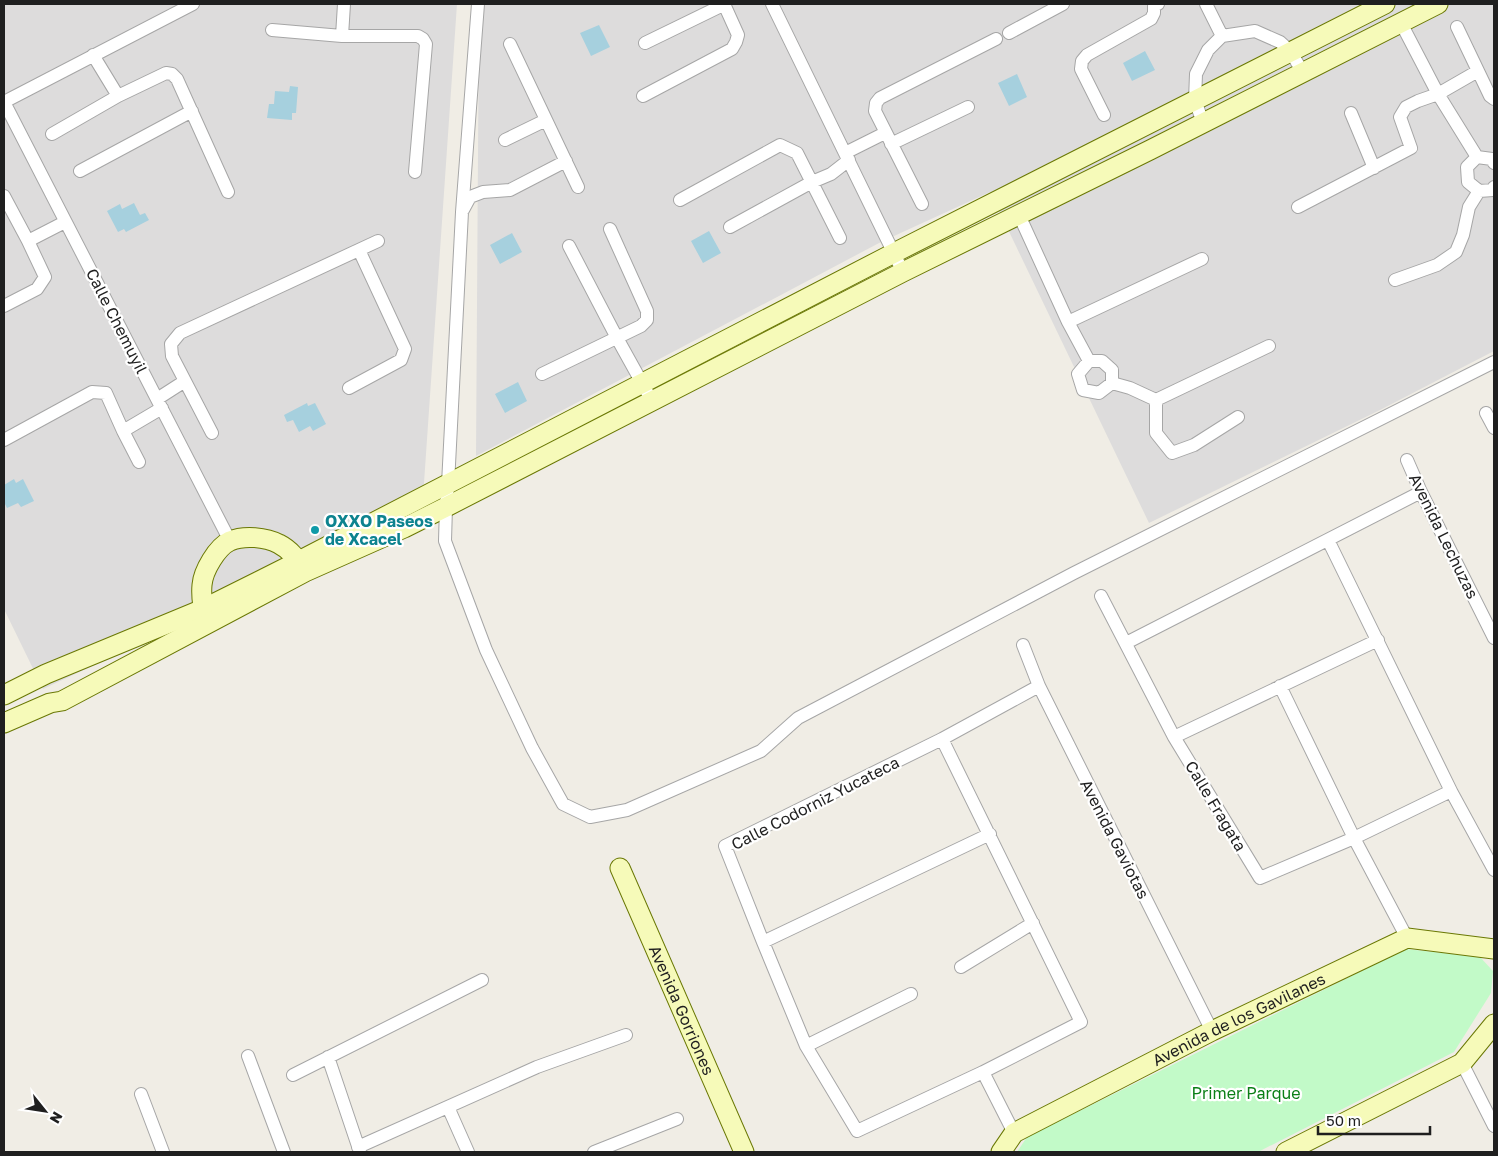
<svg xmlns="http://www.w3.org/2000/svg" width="1498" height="1156" font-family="'Golos Text',sans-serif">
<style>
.residential{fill:#dddcdc}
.park{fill:#c2fac8}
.water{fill:#a6d0de}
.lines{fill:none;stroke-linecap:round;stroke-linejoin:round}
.street-casing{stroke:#a6a6a6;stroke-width:14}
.secondary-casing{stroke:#6a7804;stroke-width:21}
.street{stroke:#fff;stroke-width:12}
.secondary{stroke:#f6fab9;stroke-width:19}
.culture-dot{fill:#0f9aa8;stroke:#fff;stroke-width:2}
.labels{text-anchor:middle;stroke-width:4.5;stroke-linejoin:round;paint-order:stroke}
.street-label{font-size:16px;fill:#1f1f1f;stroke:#fff}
.culture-label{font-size:16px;font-weight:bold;fill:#0d838f;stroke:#fff;text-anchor:start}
.park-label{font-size:16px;fill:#0b7f17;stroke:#fff}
</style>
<rect width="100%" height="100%" fill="#f0ede5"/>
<path class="residential" d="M 4,4 L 457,4 L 422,512 L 43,689 L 4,609 Z
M 479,4 L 1494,4 L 1494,351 L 1380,410 L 1149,523 L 990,192 L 881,242 L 476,456 Z"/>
<path class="park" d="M 1406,949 L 1480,957 L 1493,971 L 1491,993 L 1454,1052 L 1258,1152 L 1017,1152 L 1027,1137 Z"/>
<path class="water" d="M 599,25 L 610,47 L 591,56 L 580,33 Z
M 1145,51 L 1155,70 L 1132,81 L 1123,63 Z
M 1017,74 L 1027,97 L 1009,106 L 998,83 Z
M 290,86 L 298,87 L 296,113 L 292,113 L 292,120 L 267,118 L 269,104 L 274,104 L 275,91 L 289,92 Z
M 134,203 L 140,215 L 145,213 L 149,220 L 126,232 L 124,229 L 118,232 L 107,211 L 120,204 L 122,209 Z
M 709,231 L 721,253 L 703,263 L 691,241 Z
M 512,233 L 522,252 L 500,264 L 490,245 Z
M 518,382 L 527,401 L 505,413 L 495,394 Z
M 307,403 L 308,406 L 315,403 L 326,424 L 313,431 L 310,426 L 299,432 L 293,420 L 287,422 L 284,415 Z
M 14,479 L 16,483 L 23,479 L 34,501 L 21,507 L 18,503 L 7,508 L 4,502 L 4,485 Z"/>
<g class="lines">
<defs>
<path id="street" d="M 478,4 L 462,212 L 448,484 L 446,507 L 445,541 L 486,650 L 532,748 L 563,804 L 590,817 L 627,810 L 761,751 L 798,718 L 1074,573 L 1494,362
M 772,4 L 903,272
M 1206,4 L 1222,36
M 1401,23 L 1438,94 L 1477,157
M 1457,27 L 1490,96 L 1494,99
M 272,30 L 342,36 L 418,36 L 423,39 L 426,44 L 415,172
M 1009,33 L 1063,4
M 342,36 L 344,4
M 645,43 L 725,4
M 510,44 L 578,187
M 93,55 L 118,96 L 166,73 L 172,74 L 177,79 L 228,192
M 643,96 L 732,49 L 736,42 L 738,35 L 724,4
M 4,102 L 230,541
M 4,102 L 193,4
M 1351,113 L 1374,168
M 1104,115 L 1081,69 L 1082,61 L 1087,55 L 1151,19 L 1154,13 L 1154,6 L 1158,4
M 1203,123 L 1195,100 L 1196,74 L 1208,50 L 1222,36 L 1255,31 L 1280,42 L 1291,52 L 1303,73
M 52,134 L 118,96
M 505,140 L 546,120
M 891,144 L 968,107
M 845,153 L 885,133
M 1477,157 L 1467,167 L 1468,182 L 1479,191 L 1493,190 L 1494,187
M 1477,157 L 1492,159 L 1494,163
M 80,171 L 192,111
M 4,196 L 28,241
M 680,200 L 780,145 L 797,153 L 840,238
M 922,204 L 875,111 L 876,103 L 880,98 L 996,39
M 1298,207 L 1411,148 L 1400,117 L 1406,107 L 1418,101 L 1438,94 L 1478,71
M 463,210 L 470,197 L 483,192 L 510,190 L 566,161
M 1019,215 L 1068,322 L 1089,361
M 730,227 L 812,182 L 831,174 L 849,160
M 569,246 L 617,338 L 652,401
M 1395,280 L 1437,265 L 1456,252 L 1463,235 L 1469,207 L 1479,191
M 4,306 L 37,289 L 45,277 L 28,241 L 65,222
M 1068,322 L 1202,259
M 1089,361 L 1102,361 L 1112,370 L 1112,383 L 1099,393 L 1083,390 L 1078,374 Z
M 542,374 L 641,326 L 647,320 L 647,311 L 610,229
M 1112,383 L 1130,388 L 1156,400 L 1269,346
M 349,388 L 401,360 L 405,349 L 359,250
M 157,399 L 185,381
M 1156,400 L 1156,433 L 1172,453 L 1194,445 L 1238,417
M 1486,413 L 1494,428
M 212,433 L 172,356 L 171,344 L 180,333 L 378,241
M 4,440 L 92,392 L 106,393 L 123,431
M 1407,460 L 1421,492 L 1494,638
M 139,462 L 123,431 L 162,408
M 1328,540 L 1451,791
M 1101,596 L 1174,737 L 1260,878 L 1354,838 L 1407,938
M 1126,643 L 1421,492
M 1023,645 L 1039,686 L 1212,1031
M 1280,686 L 1354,838 L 1451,791 L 1494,870
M 1174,737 L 1378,640
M 942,739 L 1081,1022 L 983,1072
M 763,942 L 990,834
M 961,967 L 1033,923
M 806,1046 L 911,994
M 248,1056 L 284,1152
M 328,1057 L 360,1152
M 1462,1063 L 1494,1126
M 293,1075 L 482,980
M 141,1094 L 163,1152
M 448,1107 L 468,1152
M 1014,1133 L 983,1072 L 857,1131 L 806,1046 L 763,942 L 725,846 L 942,739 L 1039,686
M 358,1147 L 537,1067 L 626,1035
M 594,1152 L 677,1119"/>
<g id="secondary">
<path d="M 206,620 C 203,609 201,596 202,585 C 203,571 217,547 230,541 C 244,535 266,537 279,544 C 291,550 298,560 305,571"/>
<path d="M 4,695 L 46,674 L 203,609 L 299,561 L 894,253 L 1385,4"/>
<path d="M 4,723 L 50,703 L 62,701 L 305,572 L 404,528 L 446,507 L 903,272 L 1150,150 L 1438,4"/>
<path id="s1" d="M 620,868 L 744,1152"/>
<path id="s2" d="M 1001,1152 L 1014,1133 L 1212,1031 L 1407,938 L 1494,949"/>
<path d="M 1286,1152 L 1462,1063 L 1494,1024"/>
</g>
</defs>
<use href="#street" class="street-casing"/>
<use href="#secondary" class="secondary-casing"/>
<use href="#street" class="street"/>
<use href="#secondary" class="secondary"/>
</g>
<circle class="culture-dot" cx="315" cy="530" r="5"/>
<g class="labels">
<g class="street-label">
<text transform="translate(117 321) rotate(63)" y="6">Calle Chemuyil</text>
<text transform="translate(1444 536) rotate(64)" y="6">Avenida Lechuzas</text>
<text transform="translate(815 803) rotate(-27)" y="6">Calle Codorniz Yucateca</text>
<text transform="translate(1216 806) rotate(59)" y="6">Calle Fragata</text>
<text transform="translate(1115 839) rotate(63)" y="6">Avenida Gaviotas</text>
<text dy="6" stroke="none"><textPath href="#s1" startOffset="155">Avenida Gorriones</textPath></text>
<text dy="6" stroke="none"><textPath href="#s2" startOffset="275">Avenida de los Gavilanes</textPath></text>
</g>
<g class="culture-label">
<text x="325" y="527">OXXO Paseos<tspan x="325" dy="18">de Xcacel</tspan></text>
</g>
<g class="park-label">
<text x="1246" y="1099">Primer Parque</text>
</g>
</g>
<rect width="1498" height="1156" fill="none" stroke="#1f1f1f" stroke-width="10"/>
<g transform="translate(45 1111) rotate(120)" stroke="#ffffff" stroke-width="4" paint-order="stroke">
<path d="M0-4L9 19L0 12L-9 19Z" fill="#1f1f1f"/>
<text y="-8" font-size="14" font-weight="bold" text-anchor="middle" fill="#1f1f1f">N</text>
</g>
<path d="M1318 1126v8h112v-8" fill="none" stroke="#1f1f1f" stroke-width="2.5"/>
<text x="1326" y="1126" font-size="15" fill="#1f1f1f" stroke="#ffffff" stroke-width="4" paint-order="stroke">50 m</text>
</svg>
